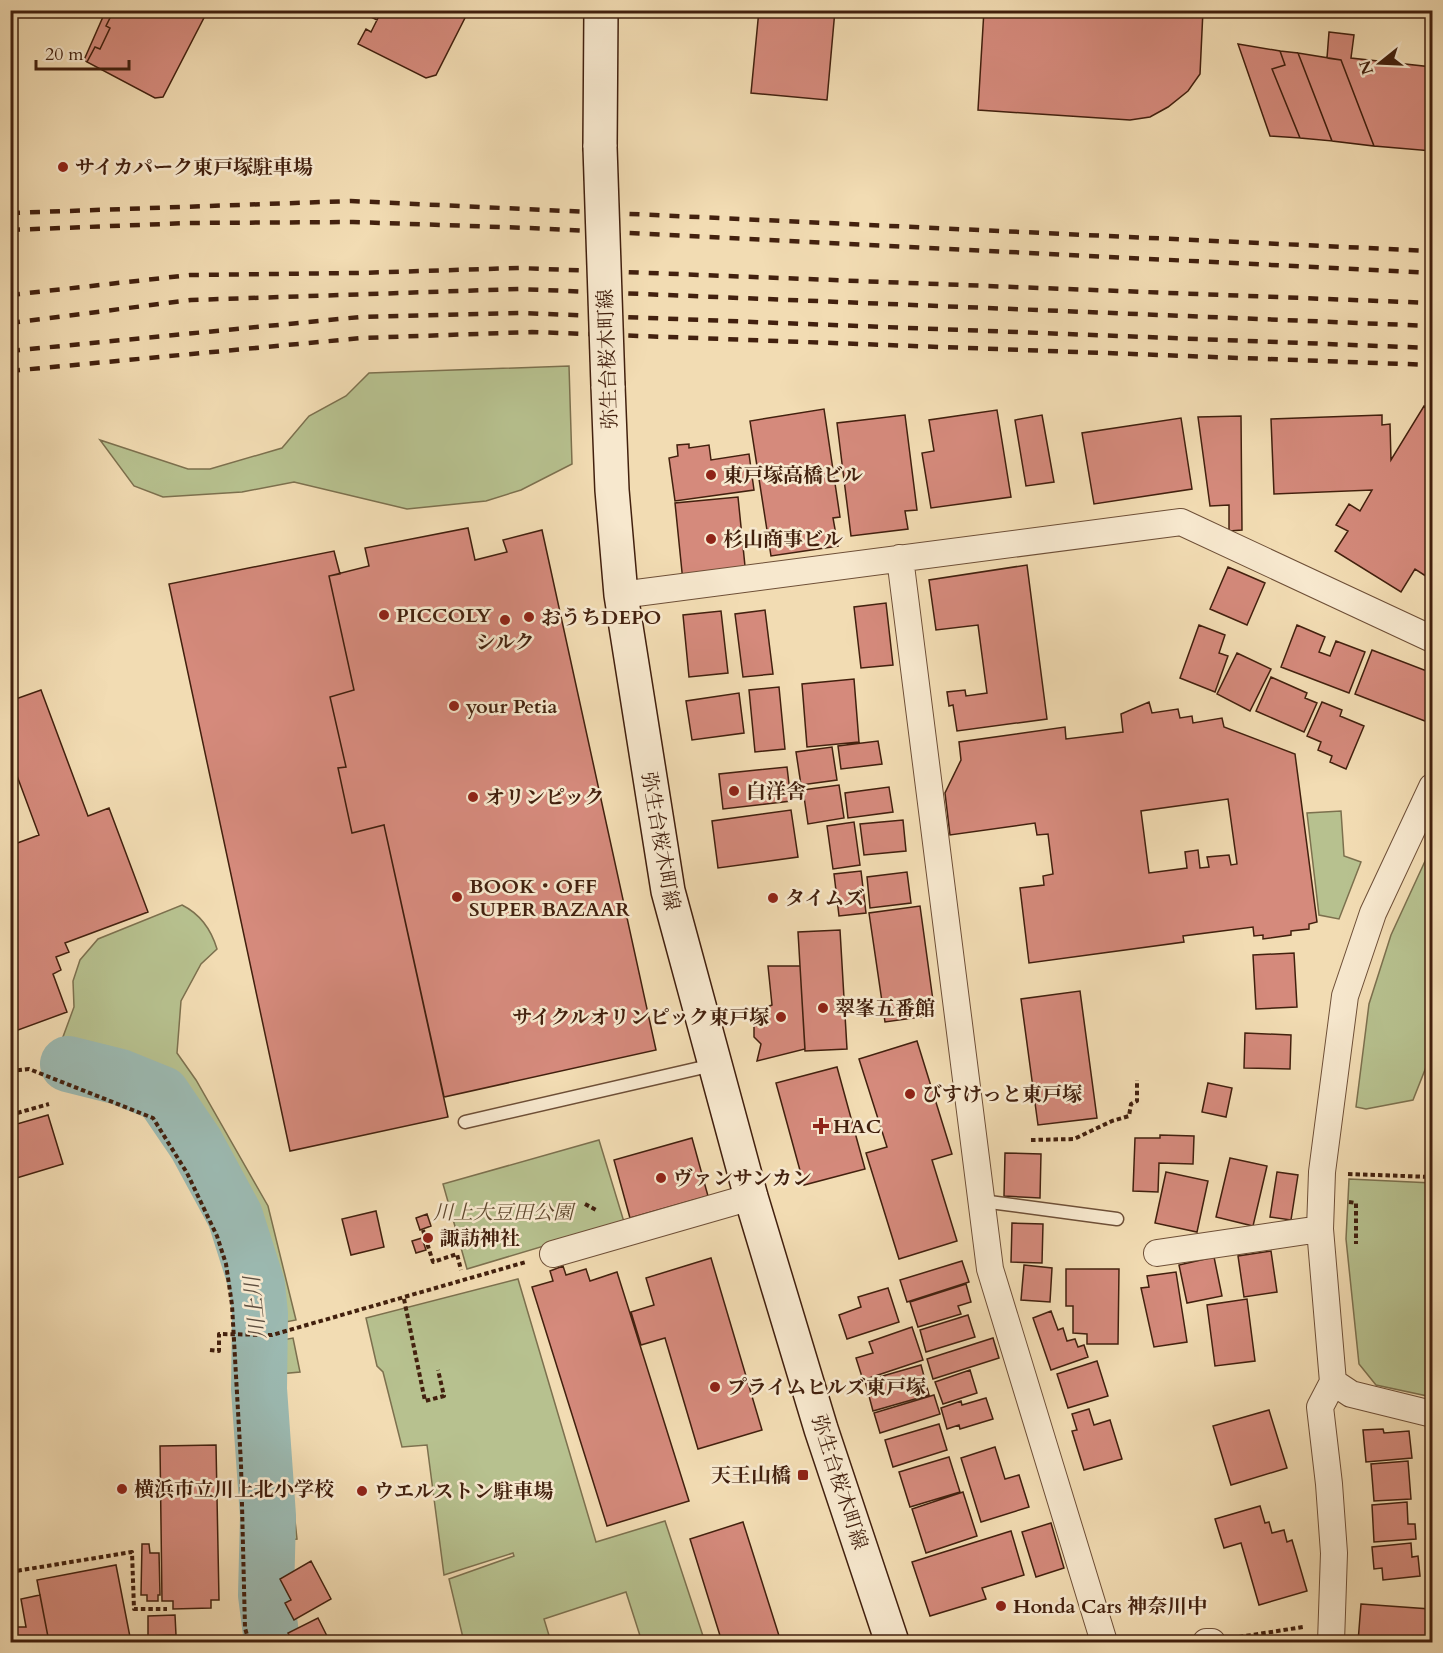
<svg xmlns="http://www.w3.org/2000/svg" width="1443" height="1653" font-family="Cardo,'Noto Serif JP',serif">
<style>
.green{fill:#b7c18f;stroke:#7c704e;stroke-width:1.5}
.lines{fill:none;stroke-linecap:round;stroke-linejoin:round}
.river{stroke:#9cbab2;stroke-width:56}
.building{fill:#d58a7c;stroke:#42200e;stroke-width:1.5;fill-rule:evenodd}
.service-casing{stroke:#6e4f37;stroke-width:15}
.minor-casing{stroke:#6e4f37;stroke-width:28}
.secondary-casing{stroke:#42200e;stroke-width:36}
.path{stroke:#42200e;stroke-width:4;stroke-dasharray:4.5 3;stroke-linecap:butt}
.service{stroke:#f7e8ce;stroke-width:12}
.minor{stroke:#f7e8ce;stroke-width:26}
.secondary{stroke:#f7e8ce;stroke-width:33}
.rail{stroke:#42200e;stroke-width:4.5;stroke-dasharray:10 10;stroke-linecap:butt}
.secondary-bridge-casing{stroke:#42200e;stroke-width:36;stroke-linecap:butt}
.secondary-bridge{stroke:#f7e8ce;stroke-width:33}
.poi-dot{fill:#8f2418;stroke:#f7e8ce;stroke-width:2}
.labels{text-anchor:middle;stroke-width:5;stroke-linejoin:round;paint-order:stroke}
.poi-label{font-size:20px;font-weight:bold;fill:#42200e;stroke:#f7e8ce;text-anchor:start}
.street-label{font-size:20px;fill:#42200e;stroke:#f7e8ce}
.park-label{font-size:20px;font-style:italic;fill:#5f482e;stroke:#f7e8ce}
.water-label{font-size:21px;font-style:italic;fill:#5d4e3f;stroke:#f7e8ce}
</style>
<rect width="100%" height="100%" fill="#f2dcb3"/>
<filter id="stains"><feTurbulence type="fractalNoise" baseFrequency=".00333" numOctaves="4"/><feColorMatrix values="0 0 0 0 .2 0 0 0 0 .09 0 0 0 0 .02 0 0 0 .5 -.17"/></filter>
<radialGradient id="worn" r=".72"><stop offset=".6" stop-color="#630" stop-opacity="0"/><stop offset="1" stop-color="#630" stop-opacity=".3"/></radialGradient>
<path class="green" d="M 569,366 L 572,464 L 521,490 L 486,501 L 407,509 L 294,482 L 242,492 L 163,497 L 134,486 L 100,440 L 188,469 L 210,469 L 282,448 L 309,416 L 346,396 L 369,373 Z
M 1341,811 L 1344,856 L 1361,862 L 1339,919 L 1319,915 L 1307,813 Z
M 1432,846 L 1432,1052 L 1413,1100 L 1366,1109 L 1356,1107 L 1369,1004 L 1391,935 Z
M 182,905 C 200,914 211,929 217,949 L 201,964 L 181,1001 L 177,1053 L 196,1080 L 268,1206 L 296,1320 L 275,1324 L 264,1322 L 261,1260 L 248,1220 L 217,1159 L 172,1090 L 143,1075 L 97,1058 L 68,1057 L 60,1045 L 74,1007 L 73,981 L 80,960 L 98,939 Z
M 599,1140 L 624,1222 L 467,1269 L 443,1184 Z
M 1349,1179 L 1432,1183 L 1432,1397 L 1376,1385 L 1359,1364 L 1346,1239 Z
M 518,1279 L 596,1542 L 665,1521 L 705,1642 L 642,1642 L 626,1592 L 544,1619 L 551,1642 L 464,1642 L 449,1579 L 514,1556 L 513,1553 L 444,1575 L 427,1445 L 402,1447 L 383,1372 L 377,1366 L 366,1318 Z
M 293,1338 L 300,1372 L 279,1374 L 297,1539 L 272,1542 L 274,1476 L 266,1343 Z"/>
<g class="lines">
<path class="river" d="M 68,1064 L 120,1077 L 162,1094 L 196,1144 L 235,1216 L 257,1285 L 260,1314 L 259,1389 L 268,1516 L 266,1595 L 272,1642"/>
</g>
<path class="building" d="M 114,10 L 208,10 L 163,97 L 155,98 L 87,62 L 95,47 L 100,49 L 110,28 L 106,26 Z
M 114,10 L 106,26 L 110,28 L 100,49 L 95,47 L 87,62 L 84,60 L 106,10 Z
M 364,10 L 382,10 L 377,20 L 363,13 Z
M 382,10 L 469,10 L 436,75 L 426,78 L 358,44 L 366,29 L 371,32 Z
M 759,10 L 835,10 L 827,100 L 751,93 Z
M 984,10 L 1203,10 L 1200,74 L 1188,91 L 1168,107 L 1150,117 L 1130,120 L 978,110 Z
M 1329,32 L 1354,35 L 1351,58 L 1432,67 L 1432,151 L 1374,146 L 1341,60 L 1327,58 Z
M 1238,44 L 1280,51 L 1285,65 L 1272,69 L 1300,138 L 1270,136 Z
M 1280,51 L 1298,53 L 1332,141 L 1300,138 L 1272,69 L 1285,65 Z
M 1298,53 L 1341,60 L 1374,146 L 1332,141 Z
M 1424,406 L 1432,411 L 1432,580 L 1415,569 L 1401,592 L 1335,551 L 1348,531 L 1336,525 L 1349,504 L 1360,511 L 1372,490 L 1274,494 L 1271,419 L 1382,415 L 1382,425 L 1390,424 L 1391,460 Z
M 824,409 L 840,517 L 833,518 L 838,546 L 771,556 L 750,421 Z
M 997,410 L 1011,497 L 931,508 L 922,453 L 934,451 L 929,420 Z
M 905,415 L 917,510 L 905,511 L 908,529 L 851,536 L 837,423 Z
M 1042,415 L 1054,482 L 1026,486 L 1015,420 Z
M 1241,416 L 1242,530 L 1229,531 L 1229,505 L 1210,506 L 1198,417 Z
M 1181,418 L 1192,489 L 1094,504 L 1082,433 Z
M 689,444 L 689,448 L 709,445 L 711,460 L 749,454 L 754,490 L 675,501 L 669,458 L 678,456 L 677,445 Z
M 738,497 L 746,576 L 683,582 L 675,503 Z
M 468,528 L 475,560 L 507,552 L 503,540 L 542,530 L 656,1050 L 444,1097 L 384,825 L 352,833 L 338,768 L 346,767 L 330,697 L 354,690 L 329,576 L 369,566 L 365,548 Z
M 334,551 L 340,574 L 329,576 L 354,690 L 330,697 L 346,767 L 338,768 L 352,833 L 384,825 L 448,1117 L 290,1151 L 169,584 Z
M 1027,565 L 1047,719 L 957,731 L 953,705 L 949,706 L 947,692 L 965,690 L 966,696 L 987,693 L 978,625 L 936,630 L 929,580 Z
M 1228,567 L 1265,583 L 1247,625 L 1210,609 Z
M 886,603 L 893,665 L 861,668 L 854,607 Z
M 765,610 L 773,674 L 743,677 L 735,614 Z
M 721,611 L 728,673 L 689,677 L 683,615 Z
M 1199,625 L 1225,635 L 1219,653 L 1228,656 L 1215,692 L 1180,678 Z
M 1297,625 L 1325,637 L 1319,652 L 1330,656 L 1336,641 L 1365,652 L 1349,693 L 1281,667 Z
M 1372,650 L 1432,673 L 1432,715 L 1430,723 L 1355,694 Z
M 1237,653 L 1271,669 L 1250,711 L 1217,694 Z
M 1271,677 L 1307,693 L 1305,698 L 1317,703 L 1304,732 L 1256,711 Z
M 854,679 L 859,742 L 807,747 L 802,684 Z
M 779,687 L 785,749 L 755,752 L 749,690 Z
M 41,690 L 88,816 L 109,808 L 148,912 L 65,943 L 69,952 L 56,957 L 61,970 L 53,974 L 67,1012 L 10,1033 L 10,841 L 12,845 L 39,835 L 10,757 L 10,701 Z
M 739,693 L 744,733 L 692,740 L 686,701 Z
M 1149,702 L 1152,713 L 1178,709 L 1180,718 L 1192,716 L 1193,723 L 1222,718 L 1224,727 L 1295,754 L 1317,922 L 1309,924 L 1309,929 L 1291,931 L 1291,935 L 1263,939 L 1263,935 L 1254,936 L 1253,927 L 1183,936 L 1184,942 L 1029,963 L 1020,888 L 1044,885 L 1043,876 L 1053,874 L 1048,834 L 1037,835 L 1035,823 L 950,835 L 945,793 L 961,760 L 959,742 L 1065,727 L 1066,739 L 1123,732 L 1121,714 ZM 1228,799 L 1237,864 L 1231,865 L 1229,855 L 1207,857 L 1209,867 L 1200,868 L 1198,850 L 1185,852 L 1187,868 L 1149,873 L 1141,811 Z
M 1322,702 L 1342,710 L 1340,716 L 1364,726 L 1346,769 L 1330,762 L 1332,756 L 1318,750 L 1321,742 L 1307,736 Z
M 878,741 L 882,764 L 841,769 L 838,746 Z
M 832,747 L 837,780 L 801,785 L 796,752 Z
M 787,767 L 791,801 L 723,809 L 719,774 Z
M 839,785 L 844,818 L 808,824 L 803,790 Z
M 889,787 L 893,812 L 848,818 L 845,793 Z
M 791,810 L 798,857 L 718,868 L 712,821 Z
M 903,820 L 906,851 L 864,855 L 860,824 Z
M 854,822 L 860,865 L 833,869 L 827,826 Z
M 861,871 L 866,913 L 839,916 L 834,874 Z
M 907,872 L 911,903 L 870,908 L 867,877 Z
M 920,906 L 935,1015 L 885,1022 L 869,913 Z
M 840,930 L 847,1049 L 805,1051 L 798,932 Z
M 1294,953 L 1297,1007 L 1256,1009 L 1253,955 Z
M 768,966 L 800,966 L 805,1049 L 757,1061 L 761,1044 L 754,1037 L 754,1020 L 767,1007 L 772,1005 Z
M 1080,991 L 1097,1118 L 1038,1125 L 1021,999 Z
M 1245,1033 L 1291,1035 L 1290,1069 L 1244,1068 Z
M 917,1041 L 952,1154 L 932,1160 L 957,1241 L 899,1259 L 866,1153 L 887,1147 L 859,1059 Z
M 837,1067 L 865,1169 L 804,1185 L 776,1083 Z
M 1208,1083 L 1232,1088 L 1226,1117 L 1202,1112 Z
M 48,1115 L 63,1164 L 10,1180 L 10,1126 Z
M 1160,1135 L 1194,1136 L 1193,1164 L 1159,1163 L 1158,1192 L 1133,1191 L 1135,1138 L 1160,1138 Z
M 692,1138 L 708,1196 L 630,1218 L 614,1160 Z
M 1005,1153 L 1041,1154 L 1040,1198 L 1004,1196 Z
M 1230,1158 L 1267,1166 L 1253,1226 L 1216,1217 Z
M 1166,1172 L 1208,1181 L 1197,1232 L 1155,1223 Z
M 1277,1172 L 1298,1175 L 1291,1220 L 1270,1217 Z
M 376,1211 L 384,1247 L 351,1255 L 342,1219 Z
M 427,1214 L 431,1226 L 420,1230 L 416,1218 Z
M 1012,1223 L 1043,1224 L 1042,1263 L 1011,1262 Z
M 422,1238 L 426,1250 L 416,1253 L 412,1241 Z
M 1271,1251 L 1277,1292 L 1244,1297 L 1238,1256 Z
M 1214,1257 L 1222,1296 L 1187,1303 L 1179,1265 Z
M 711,1258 L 762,1430 L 698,1449 L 665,1338 L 641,1345 L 631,1312 L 654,1305 L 646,1278 Z
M 962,1261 L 969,1282 L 907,1302 L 900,1280 Z
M 1024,1265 L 1052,1268 L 1050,1302 L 1021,1300 Z
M 563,1266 L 566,1275 L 586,1269 L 590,1281 L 617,1272 L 689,1501 L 607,1526 L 532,1287 L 553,1281 L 550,1271 Z
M 1066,1269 L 1119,1269 L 1118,1344 L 1087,1344 L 1087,1334 L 1073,1333 L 1073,1306 L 1066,1306 Z
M 1176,1272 L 1187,1342 L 1154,1347 L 1141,1288 L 1149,1287 L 1147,1276 Z
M 966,1284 L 971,1302 L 958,1306 L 961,1314 L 918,1327 L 910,1302 Z
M 888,1288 L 899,1322 L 847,1339 L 839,1315 L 861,1307 L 858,1297 Z
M 1247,1299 L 1255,1361 L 1215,1366 L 1207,1305 Z
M 1051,1311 L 1058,1330 L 1063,1328 L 1067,1341 L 1075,1339 L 1078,1347 L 1084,1345 L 1088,1357 L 1051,1370 L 1033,1318 Z
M 968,1315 L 975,1337 L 926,1352 L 920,1330 Z
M 912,1327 L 923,1360 L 863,1380 L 856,1358 L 873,1353 L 869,1342 Z
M 993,1338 L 999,1358 L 933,1379 L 927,1359 Z
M 1097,1361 L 1108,1396 L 1068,1408 L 1057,1374 Z
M 921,1365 L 929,1395 L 873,1411 L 865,1381 Z
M 970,1370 L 977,1393 L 943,1404 L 935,1382 Z
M 934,1395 L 940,1414 L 880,1433 L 874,1413 Z
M 986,1398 L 993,1419 L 960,1429 L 959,1425 L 947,1429 L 941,1408 L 961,1401 L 962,1405 Z
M 1089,1409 L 1094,1425 L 1110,1420 L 1122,1459 L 1084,1470 L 1072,1431 L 1077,1430 L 1072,1414 Z
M 1269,1410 L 1287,1468 L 1231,1485 L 1213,1426 Z
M 939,1424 L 947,1450 L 893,1467 L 885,1440 Z
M 1383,1429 L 1384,1433 L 1409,1431 L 1412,1458 L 1366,1462 L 1363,1430 Z
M 216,1445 L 219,1600 L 211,1600 L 211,1608 L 173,1609 L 173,1601 L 162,1601 L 160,1446 Z
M 995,1447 L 1005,1479 L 1019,1475 L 1029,1507 L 981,1522 L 961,1458 Z
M 949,1457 L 960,1492 L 910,1507 L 899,1472 Z
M 1408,1461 L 1411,1499 L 1374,1501 L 1371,1464 Z
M 963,1492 L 977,1536 L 926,1553 L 912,1509 Z
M 1407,1502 L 1408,1524 L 1415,1524 L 1416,1539 L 1374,1542 L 1372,1505 Z
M 1260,1506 L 1265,1523 L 1269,1522 L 1272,1533 L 1284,1530 L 1287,1542 L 1292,1540 L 1307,1591 L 1259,1605 L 1241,1543 L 1224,1548 L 1215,1519 Z
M 743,1522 L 781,1642 L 722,1642 L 690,1539 Z
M 1051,1523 L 1064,1568 L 1036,1577 L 1022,1532 Z
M 1011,1531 L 1024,1575 L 982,1588 L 986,1599 L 930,1616 L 912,1562 Z
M 1411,1543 L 1412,1557 L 1418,1556 L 1420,1576 L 1383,1580 L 1382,1568 L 1374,1569 L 1372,1547 Z
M 142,1544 L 149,1544 L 150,1553 L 159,1553 L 160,1595 L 158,1595 L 158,1601 L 147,1601 L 147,1595 L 141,1595 Z
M 311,1561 L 331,1599 L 294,1620 L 285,1603 L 291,1600 L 280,1579 Z
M 116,1565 L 131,1642 L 49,1642 L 37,1580 Z
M 40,1595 L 49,1642 L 10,1642 L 10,1627 L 26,1627 L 21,1599 Z
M 1361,1604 L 1430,1609 L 1427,1642 L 1358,1642 Z
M 175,1615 L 176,1635 L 148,1636 L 148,1616 Z
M 318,1618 L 330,1642 L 293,1642 L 288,1633 Z"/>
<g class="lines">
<defs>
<path id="service" d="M 465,1122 L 713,1065
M 982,1201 L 1117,1219"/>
<path id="minor" d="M 900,558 L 990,1269 L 1104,1642
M 621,595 L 1181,522 L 1432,639
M 1157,1253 L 1320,1229
M 553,1254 L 751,1197
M 1333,1382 L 1351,1394 L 1432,1414
M 1206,1642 L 1212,1642
M 1331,1642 L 1334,1553 L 1329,1484 L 1320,1407 L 1333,1382 L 1320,1229 L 1322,1172 L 1345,996 L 1373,913 L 1432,787"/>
<path id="secondary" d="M 600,147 L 601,10
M 608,386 L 612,490 L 621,595 L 668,891 L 751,1197 L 821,1429 L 892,1642"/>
</defs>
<use href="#service" class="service-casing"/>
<use href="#minor" class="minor-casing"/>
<use href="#secondary" class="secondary-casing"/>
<path class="path" d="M 10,1071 L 29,1069 L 153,1118 L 187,1173 L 217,1236 L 226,1264 L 232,1305 L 241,1464 L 245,1628 L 249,1642
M 10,1115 L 49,1104
M 1031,1140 L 1074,1139 L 1112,1121 L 1129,1116 L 1131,1104 L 1137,1101 L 1137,1080
M 1348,1174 L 1432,1177
M 1349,1202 L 1356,1203 L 1356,1244
M 585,1204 L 598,1211
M 423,1230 L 433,1262 L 457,1254 L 461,1270
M 404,1299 L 425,1401 L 444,1396 L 438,1370
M 210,1350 L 219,1351 L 219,1334 L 272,1335 L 526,1262
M 10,1572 L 132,1552 L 134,1609 L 167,1609
M 10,1615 L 15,1642
M 1239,1637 L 1303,1627"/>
<use href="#service" class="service"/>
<use href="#minor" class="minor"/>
<use href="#secondary" class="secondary"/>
<path class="rail" d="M 10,213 L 351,201 L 1432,251
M 10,230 L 189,223 L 353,222 L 530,228 L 1432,273
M 10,295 L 190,275 L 357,273 L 519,268 L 1432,303
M 10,323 L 191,300 L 519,289 L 1432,326
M 10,351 L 360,317 L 520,313 L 1432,348
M 10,371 L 362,338 L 532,332 L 1432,365"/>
<defs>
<path id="secondary-bridge" d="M 600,147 L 608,386"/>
</defs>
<use href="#secondary-bridge" class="secondary-bridge-casing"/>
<use href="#secondary-bridge" class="secondary-bridge"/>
</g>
<g class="poi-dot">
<circle cx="63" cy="167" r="6"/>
<circle cx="711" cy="475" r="6"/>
<circle cx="711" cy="539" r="6"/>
<circle cx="384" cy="615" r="6"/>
<circle cx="529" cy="617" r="6"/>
<circle cx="505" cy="620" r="6"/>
<circle cx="454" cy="706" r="6"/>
<circle cx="734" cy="791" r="6"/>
<circle cx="473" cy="797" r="6"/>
<circle cx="457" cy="897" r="6"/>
<circle cx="773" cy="898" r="6"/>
<circle cx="823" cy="1008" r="6"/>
<circle cx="781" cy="1017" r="6"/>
<circle cx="910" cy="1094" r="6"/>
<path d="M818 1117h6v6h6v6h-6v6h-6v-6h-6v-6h6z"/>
<circle cx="661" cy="1178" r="6"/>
<circle cx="428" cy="1238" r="6"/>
<circle cx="715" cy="1387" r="6"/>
<rect x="797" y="1469" width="12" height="12" rx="3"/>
<circle cx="122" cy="1489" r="6"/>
<circle cx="362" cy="1491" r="6"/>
<circle cx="1001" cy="1606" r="6"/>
</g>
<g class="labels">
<g class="poi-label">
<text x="75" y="174">サイカパーク東戸塚駐車場</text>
<text x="723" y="482">東戸塚高橋ビル</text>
<text x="723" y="546">杉山商事ビル</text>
<text x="396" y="622">PICCOLY</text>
<text x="541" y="624">おうちDEPO</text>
<text x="505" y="649" text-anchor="middle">シルク</text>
<text x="466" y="713">your Petia</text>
<text x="746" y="798">白洋舎</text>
<text x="485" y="804">オリンピック</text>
<text x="469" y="893">BOOK・OFF<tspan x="469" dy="23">SUPER BAZAAR</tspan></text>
<text x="785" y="905">タイムズ</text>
<text x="835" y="1015">翠峯五番館</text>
<text x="769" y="1024" text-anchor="end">サイクルオリンピック東戸塚</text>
<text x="922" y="1101">びすけっと東戸塚</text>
<text x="833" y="1133">HAC</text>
<text x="673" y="1185">ヴァンサンカン</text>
<text x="440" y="1245">諏訪神社</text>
<text x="727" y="1394">プライムヒルズ東戸塚</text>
<text x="791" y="1482" text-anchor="end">天王山橋</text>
<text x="134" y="1496">横浜市立川上北小学校</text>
<text x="374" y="1498">ウエルストン駐車場</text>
<text x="1013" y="1613">Honda Cars 神奈川中</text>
</g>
<g class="street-label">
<text transform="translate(607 359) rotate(-92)" y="7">弥生台桜木町線</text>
<text transform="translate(661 841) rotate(80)" y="7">弥生台桜木町線</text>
<text transform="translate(840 1482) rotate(72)" y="7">弥生台桜木町線</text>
</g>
<g class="park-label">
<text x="503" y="1219">川上大豆田公園</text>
</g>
<g class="water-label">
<text transform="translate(255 1308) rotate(-96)" y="7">川上川</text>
</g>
</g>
<rect width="1443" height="1653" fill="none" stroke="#f2dcb3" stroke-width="36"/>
<rect x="12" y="12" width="1419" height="1629" fill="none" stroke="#42200e" stroke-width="3"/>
<rect x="18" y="18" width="1407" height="1617" fill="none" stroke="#42200e" stroke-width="1.5"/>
<g transform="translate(1380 63) rotate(252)" stroke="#f7e8ce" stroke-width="4.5" paint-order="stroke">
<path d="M0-4.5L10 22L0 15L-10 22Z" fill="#42200e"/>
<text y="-9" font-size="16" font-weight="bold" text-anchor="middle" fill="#42200e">N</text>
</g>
<path d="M36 60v9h93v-9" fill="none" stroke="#42200e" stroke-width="3"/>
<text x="45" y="60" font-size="18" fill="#42200e" stroke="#f7e8ce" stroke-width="4.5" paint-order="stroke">20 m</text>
<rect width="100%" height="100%" filter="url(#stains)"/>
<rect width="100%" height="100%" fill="url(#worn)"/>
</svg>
